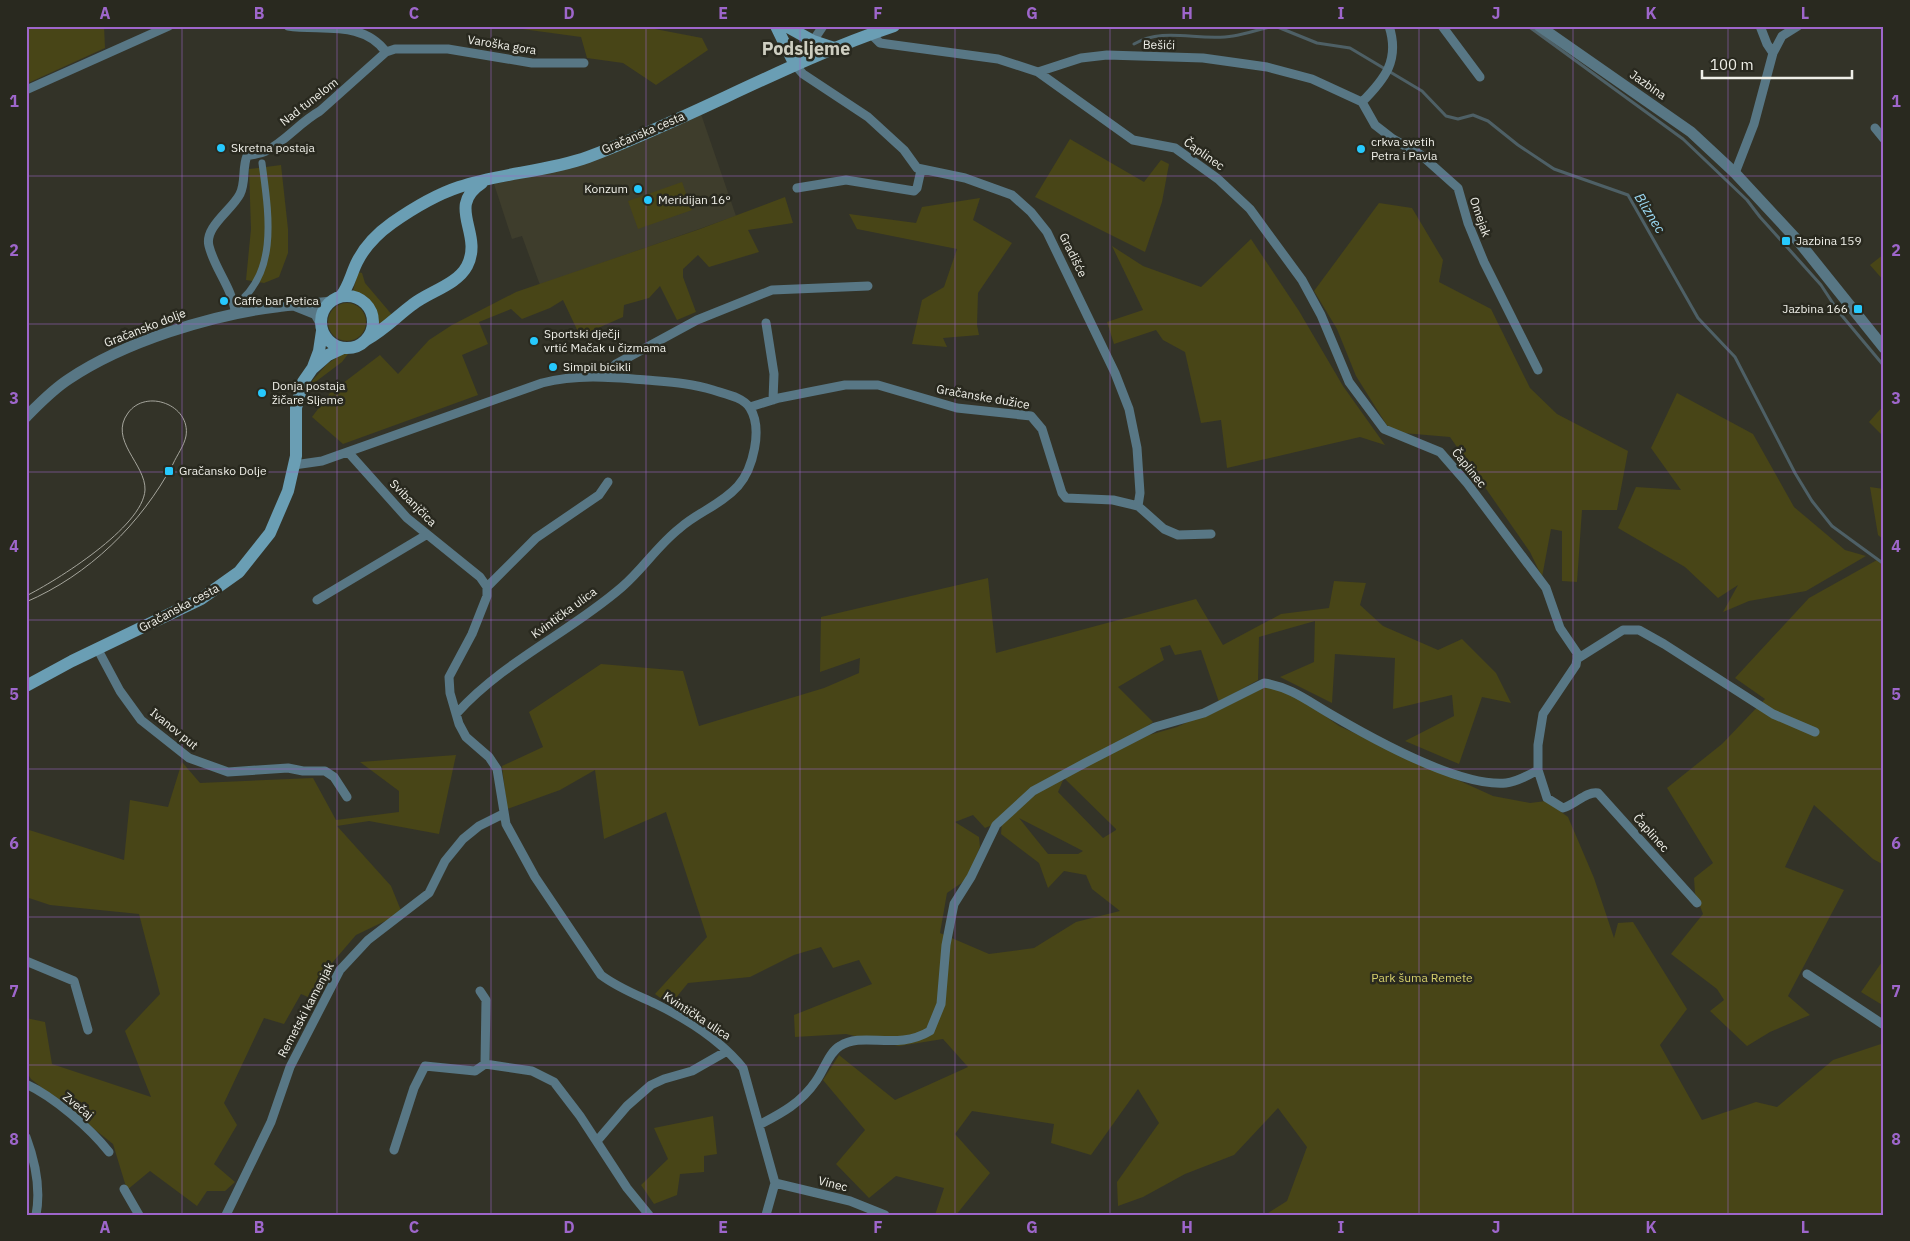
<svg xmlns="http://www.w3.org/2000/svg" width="1910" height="1241" font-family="'IBM Plex Sans',sans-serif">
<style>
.built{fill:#3e3d2c}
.green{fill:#484517;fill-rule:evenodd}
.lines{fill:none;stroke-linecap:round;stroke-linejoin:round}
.stream{stroke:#4e6066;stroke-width:3}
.pedestrian{stroke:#587785;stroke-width:7}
.minor{stroke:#587785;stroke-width:9}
.tertiary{stroke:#587785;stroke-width:11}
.secondary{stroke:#6a9eb4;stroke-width:12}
.tram{stroke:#a5a59c;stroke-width:1}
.grid{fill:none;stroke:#9e66cb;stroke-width:1;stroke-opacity:0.55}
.poi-dot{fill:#26c9fe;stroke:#29291f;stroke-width:2}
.labels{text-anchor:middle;stroke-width:5;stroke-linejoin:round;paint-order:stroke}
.street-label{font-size:12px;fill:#efefe8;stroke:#29291f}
.poi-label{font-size:12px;fill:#efefe8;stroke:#29291f;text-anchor:start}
.park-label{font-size:12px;fill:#d5cf6b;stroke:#29291f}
.water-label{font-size:14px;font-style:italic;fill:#9ad8f3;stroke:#29291f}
.district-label{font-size:18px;font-weight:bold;fill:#cecec1;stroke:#29291f}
.neatline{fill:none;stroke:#9e66cb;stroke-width:2}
.grid-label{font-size:16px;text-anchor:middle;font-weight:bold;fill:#9e66cb}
</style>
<rect width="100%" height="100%" fill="#333328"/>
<path class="built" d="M 701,114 L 736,216 L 540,285 L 522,236 L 512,239 L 494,184 L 531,176 Z"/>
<path class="green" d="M 26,26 L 104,26 L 105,48 L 26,84 Z
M 522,26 L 653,26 L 655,29 L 702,38 L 708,50 L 656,85 L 623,63 L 587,58 L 581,37 L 522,29 Z
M 1070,139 L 1144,182 L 1161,160 L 1169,164 L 1162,202 L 1145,252 L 1035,197 Z
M 281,165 L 288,229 L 288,253 L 279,277 L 264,283 L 246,280 L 251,229 L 249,169 Z
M 682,182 L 692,210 L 638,229 L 628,201 Z
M 785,197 L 793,223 L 748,230 L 759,252 L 709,267 L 698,255 L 683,269 L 683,277 L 696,312 L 677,320 L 660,286 L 649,298 L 624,305 L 623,317 L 580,336 L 563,300 L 550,308 L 522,319 L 511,309 L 479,322 L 488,344 L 462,355 L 478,395 L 343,444 L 312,417 L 330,393 L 380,355 L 398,374 L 429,340 L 452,325 L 516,292 L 700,229 Z
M 980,198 L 973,220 L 1012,243 L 978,293 L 977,325 L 979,335 L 943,338 L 947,347 L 912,344 L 922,300 L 944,287 L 957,249 L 857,229 L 849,214 L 916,223 L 922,207 Z
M 1379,203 L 1412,208 L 1443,260 L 1439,282 L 1491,309 L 1530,388 L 1557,414 L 1628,451 L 1617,510 L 1582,510 L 1577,582 L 1562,581 L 1562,531 L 1551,529 L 1542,577 L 1530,552 L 1450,437 L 1391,432 L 1356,376 L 1337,329 L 1314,291 Z
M 1251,239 L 1299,311 L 1343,386 L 1385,445 L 1360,437 L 1227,468 L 1221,420 L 1201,423 L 1185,352 L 1163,340 L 1156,330 L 1114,344 L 1107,322 L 1143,310 L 1112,246 L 1143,266 L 1201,287 Z
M 1884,254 L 1884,281 L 1870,265 Z
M 358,272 L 362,273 L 365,283 L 393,316 L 379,327 C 376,309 371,296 353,291 Z
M328 322a19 19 0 1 1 38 0a19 19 0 1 1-38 0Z
M 342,354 L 348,354 L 342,362 L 314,383 L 312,381 L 327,364 Z
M 1677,393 L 1753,434 L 1794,507 L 1845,550 L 1866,556 L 1806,591 L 1749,601 L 1723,612 L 1738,585 L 1718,598 L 1685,567 L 1618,528 L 1636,487 L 1681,490 L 1651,448 Z
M 1884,405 L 1884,437 L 1869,422 Z
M 1870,487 L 1884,489 L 1884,540 L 1878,535 Z
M 1877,560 L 1884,565 L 1884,865 L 1873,859 L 1814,805 L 1785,867 L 1844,890 L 1788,996 L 1810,1015 L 1770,1032 L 1747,1046 L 1710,1011 L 1724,1000 L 1717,989 L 1671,954 L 1703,914 L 1695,893 L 1694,878 L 1713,863 L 1667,788 L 1722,744 L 1765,699 L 1735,678 L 1809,598 Z
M 988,578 L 996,653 L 1196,599 L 1223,645 L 1281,614 L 1329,608 L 1334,581 L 1366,583 L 1360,605 L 1383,626 L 1438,650 L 1462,639 L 1496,673 L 1511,703 L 1482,697 L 1459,764 L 1405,741 L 1454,716 L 1452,695 L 1393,709 L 1395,658 L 1335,654 L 1332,703 L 1280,677 L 1314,662 L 1315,621 L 1259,637 L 1258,680 L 1219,702 L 1201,650 L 1175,655 L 1170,645 L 1160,648 L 1164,660 L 1118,687 L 1153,722 L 1104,757 L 1149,735 L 1177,727 L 1262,686 L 1284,686 L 1339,726 L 1493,796 L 1530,803 L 1546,801 L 1568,817 L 1594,878 L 1614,938 L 1618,923 L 1633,922 L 1687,1009 L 1660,1045 L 1702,1120 L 1756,1102 L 1777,1107 L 1833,1060 L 1884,1043 L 1884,1215 L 1265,1215 L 1287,1201 L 1307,1147 L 1278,1108 L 1234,1155 L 1185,1174 L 1143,1197 L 1118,1206 L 1117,1182 L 1159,1123 L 1138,1089 L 1091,1155 L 1051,1143 L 1054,1124 L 972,1111 L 955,1134 L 990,1173 L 956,1215 L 935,1215 L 944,1188 L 896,1176 L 869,1198 L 836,1164 L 865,1130 L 823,1080 L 839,1055 L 895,1100 L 968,1067 L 943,1039 L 899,1046 L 846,1034 L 795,1037 L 794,1015 L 872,984 L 859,960 L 833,968 L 821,947 L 794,955 L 750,977 L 688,983 L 670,1005 L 655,994 L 707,937 L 666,812 L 604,839 L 595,770 L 560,790 L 507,809 L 502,766 L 543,747 L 529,712 L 601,664 L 683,671 L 699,726 L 824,688 L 859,673 L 860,658 L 820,672 L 821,617 ZM 1064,778 L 1116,829 L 1116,830 L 1103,838 L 1058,792 ZM 973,815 L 985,828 L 1002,821 L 1001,834 L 1039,863 L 1048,888 L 1064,871 L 1086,875 L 1092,889 L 1120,911 L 1076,922 L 1034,948 L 989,954 L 940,933 L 947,893 L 966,880 L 980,847 L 979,837 L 955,822 ZM 1019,818 L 1083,851 L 1078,854 L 1048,854 Z
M 456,755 L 439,834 L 369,821 L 337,826 L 391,886 L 402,913 L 356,935 L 326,970 L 317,1001 L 301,994 L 284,1024 L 264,1018 L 224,1103 L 237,1125 L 214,1164 L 235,1182 L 225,1191 L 207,1191 L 197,1206 L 150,1171 L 127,1190 L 113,1144 L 31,1079 L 26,1071 L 26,1018 L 45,1022 L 52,1064 L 151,1097 L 125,1031 L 160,994 L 139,914 L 50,905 L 26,897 L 26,829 L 124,860 L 130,800 L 168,807 L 182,762 L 200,783 L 313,778 L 336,820 L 399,812 L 399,791 L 360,762 Z
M 1884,959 L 1884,1006 L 1861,992 Z
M 713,1116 L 717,1154 L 704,1156 L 704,1172 L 680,1174 L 677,1195 L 654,1204 L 641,1185 L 668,1159 L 654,1128 Z"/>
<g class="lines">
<path class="stream" d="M 1275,26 L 1317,43 L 1350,48 L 1422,91 L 1446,116 L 1458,119 L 1473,115 L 1488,121 L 1518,145 L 1554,169 L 1628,195 L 1698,318 L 1735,357 L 1795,473 L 1812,501 L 1832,526 L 1884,564
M 1528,26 L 1683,139 L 1747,200 L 1760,217 L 1821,285 L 1838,311 L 1884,366
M 1134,44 C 1164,26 1199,42 1233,36 C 1246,34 1260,29 1274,26"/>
<path class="pedestrian" d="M 235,305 C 280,273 268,210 262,163"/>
<path class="minor" d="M 288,26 C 322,31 363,20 386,52
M 1442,26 L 1480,77
M 1760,26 L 1767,44 L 1773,53
M 871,34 L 880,43 L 887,44 L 998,59 L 1038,72 L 1081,58 L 1107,55 L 1203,58 L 1267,67 L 1312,79 L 1362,102 C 1385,79 1400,60 1389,26
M 813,41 L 823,26
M 795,65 L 803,74 L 868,117 L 904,150 L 917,168 L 965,178 L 1012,195 L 1031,212 L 1047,232 L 1115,373 L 1129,409 L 1137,448 L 1140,493 L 1138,506
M 1038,72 L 1133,140 L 1175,148 L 1218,179 L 1250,209 L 1302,280 L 1321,315 L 1349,382 L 1384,429 L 1440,452 L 1467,483 L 1546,588 L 1560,628 L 1577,653 L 1577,659 L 1576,665 L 1543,714 L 1538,745 L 1538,770 L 1547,798 L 1563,808 C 1575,805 1586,791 1598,793 L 1697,903
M 26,90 L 169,26
M 1362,102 L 1375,125 L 1393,139 L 1421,155 L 1458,188 L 1468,223 L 1484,262 L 1538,370
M 1875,128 L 1884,139
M 1735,173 L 1754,124 L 1773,53 L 1782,36 L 1798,26
M 797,188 L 846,180 L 914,191 L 917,188 L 921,170
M 236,314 C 231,285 215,270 209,246 C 204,227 232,210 240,194 C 246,182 242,168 247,156 C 253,154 260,154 266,151 C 286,141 300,122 320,111 L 386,52 L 395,49 L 448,49 L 532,63 L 584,63
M 766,323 L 774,374 L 773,400
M 603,377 L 616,364 L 697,320 L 772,290 L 868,286
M 750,407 L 779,398 L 845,385 L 878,385 L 957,408 L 1031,416 L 1042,429 L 1062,493 L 1066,498 L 1113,500 L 1138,506 L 1164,529 L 1178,535 L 1211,534
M 348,452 L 407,518 L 480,577 L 487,587 L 487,596 L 472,634 L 449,677 L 450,693 L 459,724 L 466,737 L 489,757 L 497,769 L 506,824 L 535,877 L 601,975 C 618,988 637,995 656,1004 C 687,1019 721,1041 743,1068 L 775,1183 L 766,1215
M 294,465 L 322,461 L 542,383 C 577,374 610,377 646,380 C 669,382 691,383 713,390 C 725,394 743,397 750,408 C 763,429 753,469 738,486 C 721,505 698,512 680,528 C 658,545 643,569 622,587 C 569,633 504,661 457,713
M 487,587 L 536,538 L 599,495 L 608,482
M 317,600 L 426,535
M 97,648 L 120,691 L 141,720 L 189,758 L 228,772 L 288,768 L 303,771 L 325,771 L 334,777 L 347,797
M 1577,659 L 1623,630 L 1639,630 L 1664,644 L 1773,714 L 1815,732
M 26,961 L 74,981 L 88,1030
M 1807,974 L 1884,1025
M 480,991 L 486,1000 L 485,1064 L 532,1071 L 554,1082 L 580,1116 L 627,1188 L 649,1215
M 26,1084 C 54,1097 90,1128 109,1152
M 759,1125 C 782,1113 801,1103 816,1081 C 824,1070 829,1052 840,1046 C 863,1031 897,1051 930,1031 L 941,1004 L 946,945 L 954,904 L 971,877 L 996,825 L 1033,791 L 1085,763 L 1155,727 L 1204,713 L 1264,683 C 1291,687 1309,702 1332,715 C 1373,739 1459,787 1506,783 C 1517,782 1529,775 1538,770
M 26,1137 C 35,1161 41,1189 36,1215
M 597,1141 L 627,1106 L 651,1085 L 664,1079 L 692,1071 L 727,1051
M 394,1150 L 414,1088 L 425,1066 L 475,1071 L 485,1064
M 775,1183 L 850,1201 L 885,1215
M 124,1189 L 139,1215
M 226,1215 L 271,1122 L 290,1067 L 340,970 L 368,940 L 429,893 L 445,861 L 463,839 L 479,826 L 503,814"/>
<path class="tertiary" d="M 1539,26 L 1691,132 L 1735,173 L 1799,242 L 1884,348
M 296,306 L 316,314 L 321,323
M 26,417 C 40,403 52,390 69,379 C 124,342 211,315 276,307 C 294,304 312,305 330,302"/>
<path class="secondary" d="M 776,26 L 795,65
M 786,26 L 813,41 L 834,48
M321 322a26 26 0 1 1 52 0a26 26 0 1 1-52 0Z
M 341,296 C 349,286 351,274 357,262 C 365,246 378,233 392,223 C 412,209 435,195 459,187 C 500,173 546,172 588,157 C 692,118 789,61 894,26
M 366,340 C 384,330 396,317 412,305 C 428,292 457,285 467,266 C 484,233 445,207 482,183
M 313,367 L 319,351 L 322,331
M 26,686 L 72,661 L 201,599 L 239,572 L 270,533 L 288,491 L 296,456 L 296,408 L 303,382 L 312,369 L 328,355 L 343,348"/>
<path class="tram" d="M 26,596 C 56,581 143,527 145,490 C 146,464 108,440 128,413 C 146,388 191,405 186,436 C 184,446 177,455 173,464 C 141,524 89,575 26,602"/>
</g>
<path class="grid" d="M 182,26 L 182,1215M 337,26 L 337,1215M 491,26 L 491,1215M 646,26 L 646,1215M 800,26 L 800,1215M 955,26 L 955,1215M 1110,26 L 1110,1215M 1264,26 L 1264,1215M 1419,26 L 1419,1215M 1573,26 L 1573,1215M 1728,26 L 1728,1215M 26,176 L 1884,176M 26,324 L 1884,324M 26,472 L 1884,472M 26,620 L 1884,620M 26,769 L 1884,769M 26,917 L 1884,917M 26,1065 L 1884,1065"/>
<g class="poi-dot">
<circle cx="221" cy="148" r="5"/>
<circle cx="1361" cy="149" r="5"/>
<circle cx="638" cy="189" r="5"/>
<circle cx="648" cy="200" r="5"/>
<rect x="1781" y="236" width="10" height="10" rx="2.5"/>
<circle cx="224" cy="301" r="5"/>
<rect x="1853" y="304" width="10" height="10" rx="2.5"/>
<circle cx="534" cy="341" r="5"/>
<circle cx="553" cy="367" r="5"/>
<circle cx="262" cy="393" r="5"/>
<rect x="164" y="466" width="10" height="10" rx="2.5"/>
</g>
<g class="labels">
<g class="street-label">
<text transform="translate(502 45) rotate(9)" y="4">Varoška gora</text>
<text transform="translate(1159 45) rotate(1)" y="4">Bešići</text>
<text transform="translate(1648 85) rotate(35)" y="4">Jazbina</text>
<text transform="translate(309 102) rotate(-38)" y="4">Nad tunelom</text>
<text transform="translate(643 133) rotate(-23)" y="4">Gračanska cesta</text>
<text transform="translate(1204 154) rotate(35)" y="4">Čaplinec</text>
<text transform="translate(1480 217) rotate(71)" y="4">Omejak</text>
<text transform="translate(1073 255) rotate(64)" y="4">Gradišće</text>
<text transform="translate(145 328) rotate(-21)" y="4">Gračansko dolje</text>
<text transform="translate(983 397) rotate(10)" y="4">Gračanske dužice</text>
<text transform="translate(1469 468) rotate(51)" y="4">Čaplinec</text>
<text transform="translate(413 503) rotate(45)" y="4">Svibanjčica</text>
<text transform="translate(179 608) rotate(-28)" y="4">Gračanska cesta</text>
<text transform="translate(564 613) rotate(-36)" y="4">Kvintička ulica</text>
<text transform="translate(174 729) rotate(39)" y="4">Ivanov put</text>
<text transform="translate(1651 833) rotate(48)" y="4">Čaplinec</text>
<text transform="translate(306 1010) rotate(-62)" y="4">Remetski kamenjak</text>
<text transform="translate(697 1016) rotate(33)" y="4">Kvintička ulica</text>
<text transform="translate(78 1106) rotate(39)" y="4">Zvečaj</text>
<text transform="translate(833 1184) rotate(14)" y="4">Vinec</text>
</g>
<g class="poi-label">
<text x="1371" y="146">crkva svetih<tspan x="1371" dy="14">Petra i Pavla</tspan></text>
<text x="231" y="152">Skretna postaja</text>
<text x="628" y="193" text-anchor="end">Konzum</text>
<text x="658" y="204">Meridijan 16°</text>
<text x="1796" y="245">Jazbina 159</text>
<text x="234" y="305">Caffe bar Petica</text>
<text x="1848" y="313" text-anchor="end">Jazbina 166</text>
<text x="544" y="338">Sportski dječji<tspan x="544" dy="14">vrtić Mačak u čizmama</tspan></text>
<text x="563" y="371">Simpil bicikli</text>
<text x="272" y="390">Donja postaja<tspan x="272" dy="14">žičare Sljeme</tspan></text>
<text x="179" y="475">Gračansko Dolje</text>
</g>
<g class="park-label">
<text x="1422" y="982">Park šuma Remete</text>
</g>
<g class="water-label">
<text transform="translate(1650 213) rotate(58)" y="5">Bliznec</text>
</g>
<g class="district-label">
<text x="806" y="55">Podsljeme</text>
</g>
</g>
<rect width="1910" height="1241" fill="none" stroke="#29291f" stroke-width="55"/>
<path d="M1702 70v8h150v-8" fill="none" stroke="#efefe8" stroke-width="2.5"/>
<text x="1710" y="70" font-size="15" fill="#efefe8" stroke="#29291f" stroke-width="4" paint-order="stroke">100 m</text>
<rect x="28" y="28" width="1854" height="1186" class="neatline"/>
<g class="grid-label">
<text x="105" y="19">A</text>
<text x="259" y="19">B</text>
<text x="414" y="19">C</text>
<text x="569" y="19">D</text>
<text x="723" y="19">E</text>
<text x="878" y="19">F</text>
<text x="1032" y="19">G</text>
<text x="1187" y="19">H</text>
<text x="1341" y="19">I</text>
<text x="1496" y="19">J</text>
<text x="1651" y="19">K</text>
<text x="1805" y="19">L</text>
<text x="14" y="107">1</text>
<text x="1896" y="107">1</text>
<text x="14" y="256">2</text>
<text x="1896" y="256">2</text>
<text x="14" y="404">3</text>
<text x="1896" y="404">3</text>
<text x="14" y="552">4</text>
<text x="1896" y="552">4</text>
<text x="14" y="700">5</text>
<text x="1896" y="700">5</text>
<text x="14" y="849">6</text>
<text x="1896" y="849">6</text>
<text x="14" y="997">7</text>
<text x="1896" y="997">7</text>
<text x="14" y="1145">8</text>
<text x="1896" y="1145">8</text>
<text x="105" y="1233">A</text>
<text x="259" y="1233">B</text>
<text x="414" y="1233">C</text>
<text x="569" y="1233">D</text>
<text x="723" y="1233">E</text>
<text x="878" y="1233">F</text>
<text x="1032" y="1233">G</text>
<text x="1187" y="1233">H</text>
<text x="1341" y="1233">I</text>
<text x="1496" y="1233">J</text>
<text x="1651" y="1233">K</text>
<text x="1805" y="1233">L</text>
</g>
</svg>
